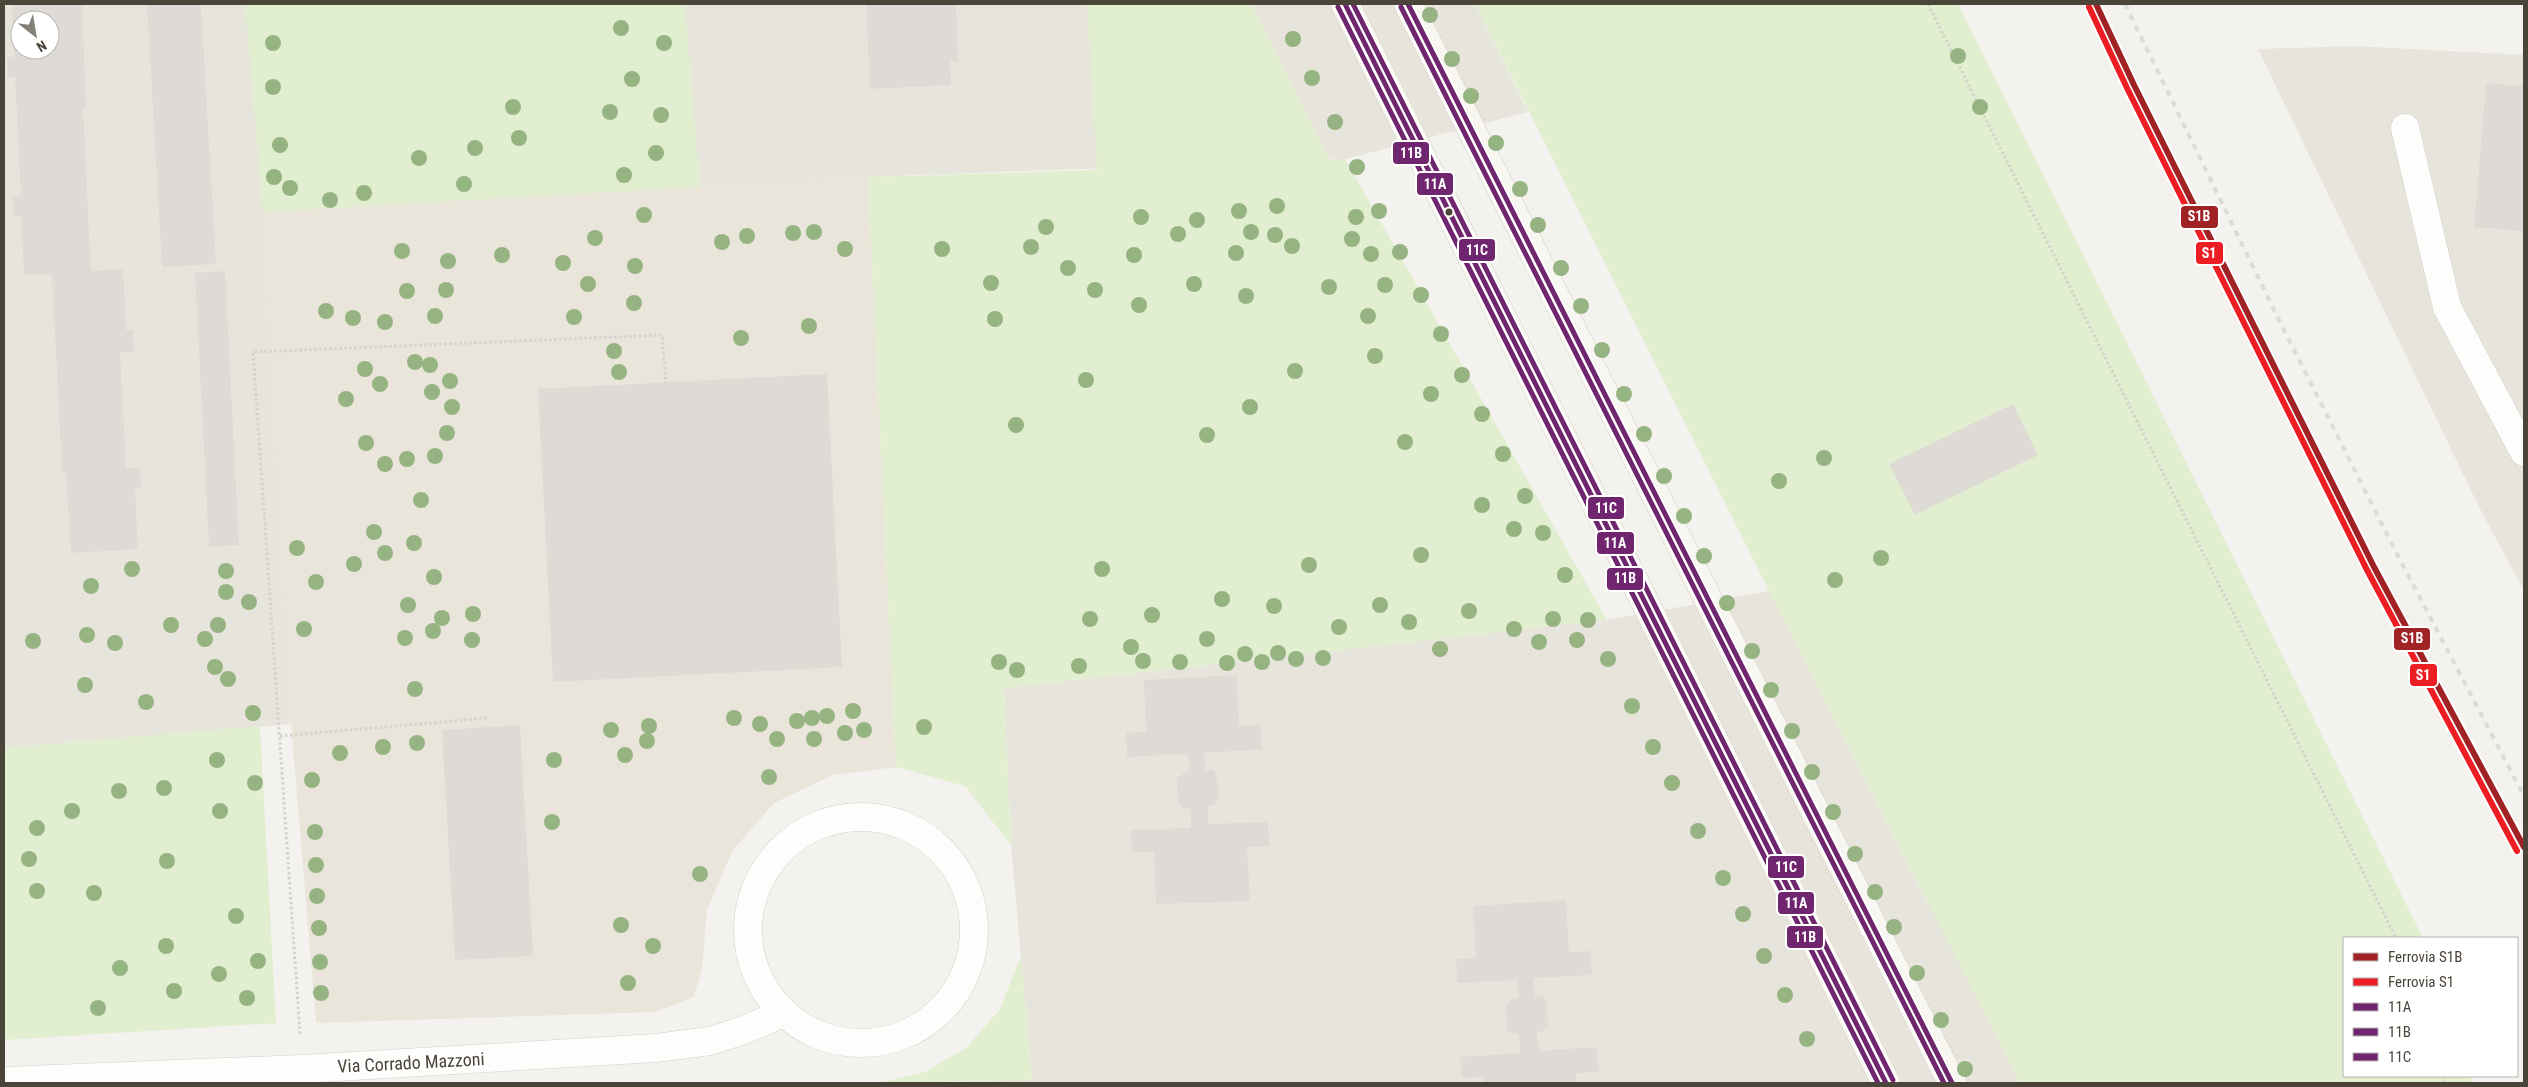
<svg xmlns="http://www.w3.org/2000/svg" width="2528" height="1087" font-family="'Roboto Condensed',sans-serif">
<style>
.residential{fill:#e7e4dc;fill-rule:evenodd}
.education{fill:#eae5da}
.green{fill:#e1eecf}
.building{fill:#dedbd6;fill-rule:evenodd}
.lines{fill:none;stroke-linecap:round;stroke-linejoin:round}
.minor-casing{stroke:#d2d0cb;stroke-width:29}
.secondary-casing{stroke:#d3cfc5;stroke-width:29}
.path{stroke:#d3d2cc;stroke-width:3;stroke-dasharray:2.5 2.5;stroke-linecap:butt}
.minor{stroke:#fdfdfc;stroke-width:28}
.secondary{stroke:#f7f6f1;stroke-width:28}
.rail{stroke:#dbdbda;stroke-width:4;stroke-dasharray:6 6;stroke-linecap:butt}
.bus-1-casing{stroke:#fff;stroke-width:9}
.bus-2-casing{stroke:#fff;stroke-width:9}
.bus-3-casing{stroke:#fff;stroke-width:9}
.bus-1{stroke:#70266f;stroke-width:5}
.bus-2{stroke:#70266f;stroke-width:5}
.bus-3{stroke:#70266f;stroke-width:5}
.rail-1-casing{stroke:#fff;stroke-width:10}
.rail-2-casing{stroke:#fff;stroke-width:10}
.rail-1{stroke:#a02225;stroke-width:6}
.rail-2{stroke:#ed1d24;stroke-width:6}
.tree{fill:#96b382}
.bus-dot{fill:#4b4439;stroke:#fff;stroke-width:2}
.labels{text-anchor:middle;stroke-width:5;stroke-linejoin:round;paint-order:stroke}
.street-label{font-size:18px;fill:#4b4439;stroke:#fff}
.line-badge{stroke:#fff;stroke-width:2}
.badge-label{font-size:14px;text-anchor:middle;font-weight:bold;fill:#fff}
</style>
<rect width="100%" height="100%" fill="#f4f2ee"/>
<path class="residential" d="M 4,4 L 1475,4 L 1528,112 L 1345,159 L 868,177 L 263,212 L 291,724 L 4,748 ZM 20,20 L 50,20 L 50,50 L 20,50 Z
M 2354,46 L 2524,55 L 2524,591 L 2478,505 L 2258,49 Z
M 1769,591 L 2020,1083 L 934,1083 L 1032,1079 L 1011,845 L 1004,688 L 1607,620 Z"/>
<path class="education" d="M 868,177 L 896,767 L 833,775 L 774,803 L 733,850 L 707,909 L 702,969 L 694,997 L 655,1012 L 316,1023 L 291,724 L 263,212 Z"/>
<path class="green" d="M 245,4 L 685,4 L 700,187 L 263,212 Z
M 1087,4 L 1251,4 L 1330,160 L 1345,159 L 1607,620 L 1004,688 L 1011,845 L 965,786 L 896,767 L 868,177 L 1097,170 Z
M 1475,4 L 1958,4 L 2423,938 L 2344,938 L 2344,1076 L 2471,1076 L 2471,1083 L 2020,1083 L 1769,591 Z
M 260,726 L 276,1023 L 4,1040 L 4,748 Z
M 1021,956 L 1032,1080 L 878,1083 L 925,1072 L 967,1047 L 1000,1009 Z"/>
<path class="building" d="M 12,4 L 82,4 L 86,108 L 83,108 L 91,271 L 123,269 L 126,330 L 133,330 L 134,352 L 120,352 L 126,468 L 140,468 L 141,488 L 135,489 L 138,549 L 71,553 L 66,473 L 62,473 L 52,274 L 24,275 L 21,216 L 14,217 L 12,196 L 21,196 L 15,77 L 8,77 L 7,58 L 14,56 ZM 20,20 L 50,20 L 50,50 L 20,50 Z
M 147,4 L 201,4 L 216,264 L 162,267 Z
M 866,4 L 956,4 L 958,61 L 950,61 L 951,85 L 870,89 Z
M 2486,83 L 2524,86 L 2524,231 L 2474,227 Z
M 225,271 L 239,545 L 209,547 L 195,273 Z
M 827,374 L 842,667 L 553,682 L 538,389 Z
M 2013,404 L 2038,455 L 1915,515 L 1889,464 Z
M 1237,675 L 1239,726 L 1261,725 L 1262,749 L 1204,753 L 1205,771 L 1212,769 L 1216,773 L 1219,799 L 1213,806 L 1208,806 L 1208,824 L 1268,822 L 1269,846 L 1247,847 L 1250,901 L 1156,904 L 1154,852 L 1132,852 L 1131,830 L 1191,828 L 1190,808 L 1183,809 L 1178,803 L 1177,779 L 1184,773 L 1190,771 L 1187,754 L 1127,757 L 1126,733 L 1146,732 L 1144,680 Z
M 520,725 L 533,956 L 455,960 L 442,730 Z
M 1566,900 L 1569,952 L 1590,951 L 1592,975 L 1533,978 L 1535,997 L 1541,995 L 1546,1000 L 1548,1026 L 1542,1032 L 1537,1032 L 1539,1051 L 1596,1047 L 1599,1072 L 1576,1073 L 1576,1083 L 1483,1083 L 1483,1077 L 1462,1078 L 1460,1057 L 1520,1053 L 1519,1034 L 1512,1034 L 1507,1029 L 1506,1005 L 1513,998 L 1519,997 L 1517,980 L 1457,983 L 1456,959 L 1476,958 L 1473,906 Z"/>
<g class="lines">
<defs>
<path id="minor" d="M 2405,128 L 2447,307 L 2524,452
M748 930a113 113 0 1 1 226 0a113 113 0 1 1-226 0Z
M 4,1081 L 302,1069 L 656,1048 L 710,1041 L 744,1030 L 783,1013"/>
<path id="secondary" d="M 1345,4 L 1886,1083
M 1408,4 L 1952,1083"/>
</defs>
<use href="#minor" class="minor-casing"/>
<use href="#secondary" class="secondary-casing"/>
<path class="path" d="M 1928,4 L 2396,938
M 280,736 L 488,718
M 300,1034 L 253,352 L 662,335 L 666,383
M 2443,1076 L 2445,1083"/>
<use href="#minor" class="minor"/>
<use href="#secondary" class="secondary"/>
<path class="rail" d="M 2125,4 L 2277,316 L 2398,556 L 2524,796"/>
<defs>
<path id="bus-1" d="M 1345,4 L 1886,1083
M 1408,4 L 1952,1083"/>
<path id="bus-2" d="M 1338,7 L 1878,1083
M 1401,7 L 1944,1083"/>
<path id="bus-3" d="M 1353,4 L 1893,1080"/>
</defs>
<use href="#bus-1" class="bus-1-casing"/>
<use href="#bus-2" class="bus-2-casing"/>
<use href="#bus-3" class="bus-3-casing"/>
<use href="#bus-1" class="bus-1"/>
<use href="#bus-2" class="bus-2"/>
<use href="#bus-3" class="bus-3"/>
<defs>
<path id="rail-1" d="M 2096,4 L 2134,85 L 2374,567 L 2524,847"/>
<path id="rail-2" d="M 2089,7 L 2127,88 L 2367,570 L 2517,851"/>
</defs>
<use href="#rail-1" class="rail-1-casing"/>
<use href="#rail-2" class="rail-2-casing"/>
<use href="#rail-1" class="rail-1"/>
<use href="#rail-2" class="rail-2"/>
</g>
<g class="tree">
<circle cx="1430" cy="15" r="8"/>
<circle cx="621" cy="28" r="8"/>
<circle cx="1293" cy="39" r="8"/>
<circle cx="273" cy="43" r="8"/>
<circle cx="664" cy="43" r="8"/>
<circle cx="1958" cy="56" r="8"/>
<circle cx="1452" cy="59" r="8"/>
<circle cx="1312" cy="78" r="8"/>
<circle cx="632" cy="79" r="8"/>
<circle cx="273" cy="87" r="8"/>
<circle cx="1471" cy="96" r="8"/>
<circle cx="513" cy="107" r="8"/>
<circle cx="1980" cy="107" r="8"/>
<circle cx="610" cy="112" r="8"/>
<circle cx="661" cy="115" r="8"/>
<circle cx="1335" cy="122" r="8"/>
<circle cx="519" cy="138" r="8"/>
<circle cx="1496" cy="143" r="8"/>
<circle cx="280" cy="145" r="8"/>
<circle cx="475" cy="148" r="8"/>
<circle cx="656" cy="153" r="8"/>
<circle cx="419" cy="158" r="8"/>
<circle cx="1357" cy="167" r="8"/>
<circle cx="624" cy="175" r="8"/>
<circle cx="274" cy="177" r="8"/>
<circle cx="464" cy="184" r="8"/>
<circle cx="290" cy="188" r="8"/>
<circle cx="1520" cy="189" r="8"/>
<circle cx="364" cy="193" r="8"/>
<circle cx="330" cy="200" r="8"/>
<circle cx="1277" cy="206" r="8"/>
<circle cx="1239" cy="211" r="8"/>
<circle cx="1379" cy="211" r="8"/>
<circle cx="644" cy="215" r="8"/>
<circle cx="1141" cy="217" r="8"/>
<circle cx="1356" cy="217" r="8"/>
<circle cx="1197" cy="220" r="8"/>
<circle cx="1538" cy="225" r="8"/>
<circle cx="1046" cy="227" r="8"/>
<circle cx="814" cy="232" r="8"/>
<circle cx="1251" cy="232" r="8"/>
<circle cx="793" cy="233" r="8"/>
<circle cx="1178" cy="234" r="8"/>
<circle cx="1275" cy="235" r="8"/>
<circle cx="747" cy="236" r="8"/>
<circle cx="595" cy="238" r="8"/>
<circle cx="1352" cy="239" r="8"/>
<circle cx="722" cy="242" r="8"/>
<circle cx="1292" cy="246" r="8"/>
<circle cx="1031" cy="247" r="8"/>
<circle cx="845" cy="249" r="8"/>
<circle cx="942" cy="249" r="8"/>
<circle cx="402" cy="251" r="8"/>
<circle cx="1400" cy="252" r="8"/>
<circle cx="1236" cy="253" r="8"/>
<circle cx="1371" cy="254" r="8"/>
<circle cx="502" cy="255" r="8"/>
<circle cx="1134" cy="255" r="8"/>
<circle cx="448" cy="261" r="8"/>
<circle cx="563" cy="263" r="8"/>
<circle cx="635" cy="266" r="8"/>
<circle cx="1068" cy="268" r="8"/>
<circle cx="1561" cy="268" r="8"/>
<circle cx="991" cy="283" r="8"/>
<circle cx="588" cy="284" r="8"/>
<circle cx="1194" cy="284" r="8"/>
<circle cx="1385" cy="285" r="8"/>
<circle cx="1329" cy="287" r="8"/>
<circle cx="446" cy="290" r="8"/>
<circle cx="1095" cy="290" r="8"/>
<circle cx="407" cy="291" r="8"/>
<circle cx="1421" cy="295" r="8"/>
<circle cx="1246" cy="296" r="8"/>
<circle cx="634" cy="303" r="8"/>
<circle cx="1139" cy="305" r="8"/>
<circle cx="1581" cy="306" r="8"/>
<circle cx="326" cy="311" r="8"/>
<circle cx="435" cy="316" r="8"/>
<circle cx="1368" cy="316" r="8"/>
<circle cx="574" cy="317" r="8"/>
<circle cx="353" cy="318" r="8"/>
<circle cx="995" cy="319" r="8"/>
<circle cx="385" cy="322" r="8"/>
<circle cx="809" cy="326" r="8"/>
<circle cx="1441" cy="334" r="8"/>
<circle cx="741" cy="338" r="8"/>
<circle cx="1602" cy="350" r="8"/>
<circle cx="614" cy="351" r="8"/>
<circle cx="1375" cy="356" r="8"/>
<circle cx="415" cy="362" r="8"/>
<circle cx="430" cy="365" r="8"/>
<circle cx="365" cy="369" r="8"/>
<circle cx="1295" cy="371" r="8"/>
<circle cx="619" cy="372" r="8"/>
<circle cx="1462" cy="375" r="8"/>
<circle cx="1086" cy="380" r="8"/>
<circle cx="450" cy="381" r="8"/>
<circle cx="380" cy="384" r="8"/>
<circle cx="432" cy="392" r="8"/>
<circle cx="1431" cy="394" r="8"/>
<circle cx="1624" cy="394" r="8"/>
<circle cx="346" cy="399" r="8"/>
<circle cx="452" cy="407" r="8"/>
<circle cx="1250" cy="407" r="8"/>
<circle cx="1482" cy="414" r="8"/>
<circle cx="1016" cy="425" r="8"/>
<circle cx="447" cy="433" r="8"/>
<circle cx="1644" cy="434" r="8"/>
<circle cx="1207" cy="435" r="8"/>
<circle cx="1405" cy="442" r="8"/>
<circle cx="366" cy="443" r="8"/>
<circle cx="1503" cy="454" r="8"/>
<circle cx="435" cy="456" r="8"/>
<circle cx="1824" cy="458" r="8"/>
<circle cx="407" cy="459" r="8"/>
<circle cx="385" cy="464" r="8"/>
<circle cx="1664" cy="476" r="8"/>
<circle cx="1779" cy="481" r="8"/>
<circle cx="1525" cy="496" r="8"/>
<circle cx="421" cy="500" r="8"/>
<circle cx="1482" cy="505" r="8"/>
<circle cx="1684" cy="516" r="8"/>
<circle cx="1514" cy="529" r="8"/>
<circle cx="374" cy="532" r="8"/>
<circle cx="1543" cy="533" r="8"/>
<circle cx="414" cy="543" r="8"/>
<circle cx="297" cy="548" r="8"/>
<circle cx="385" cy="553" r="8"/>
<circle cx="1421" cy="555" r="8"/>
<circle cx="1704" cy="556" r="8"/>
<circle cx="1881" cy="558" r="8"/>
<circle cx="354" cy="564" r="8"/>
<circle cx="1309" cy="565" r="8"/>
<circle cx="132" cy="569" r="8"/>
<circle cx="1102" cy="569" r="8"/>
<circle cx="226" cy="571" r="8"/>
<circle cx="1565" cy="575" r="8"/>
<circle cx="434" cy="577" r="8"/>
<circle cx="1835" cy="580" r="8"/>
<circle cx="316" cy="582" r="8"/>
<circle cx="91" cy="586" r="8"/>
<circle cx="226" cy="592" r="8"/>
<circle cx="1222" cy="599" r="8"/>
<circle cx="249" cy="602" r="8"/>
<circle cx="1727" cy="603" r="8"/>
<circle cx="408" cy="605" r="8"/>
<circle cx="1380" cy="605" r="8"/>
<circle cx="1274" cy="606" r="8"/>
<circle cx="1469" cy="611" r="8"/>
<circle cx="473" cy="614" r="8"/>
<circle cx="1152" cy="615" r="8"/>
<circle cx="442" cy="618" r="8"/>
<circle cx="1090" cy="619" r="8"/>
<circle cx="1553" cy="619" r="8"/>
<circle cx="1588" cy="620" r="8"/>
<circle cx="1409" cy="622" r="8"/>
<circle cx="171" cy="625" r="8"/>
<circle cx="218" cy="625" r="8"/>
<circle cx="1339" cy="627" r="8"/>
<circle cx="304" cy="629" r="8"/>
<circle cx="1514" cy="629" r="8"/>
<circle cx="433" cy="631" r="8"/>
<circle cx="87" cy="635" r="8"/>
<circle cx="405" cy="638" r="8"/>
<circle cx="205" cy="639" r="8"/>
<circle cx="1207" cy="639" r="8"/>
<circle cx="472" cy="640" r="8"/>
<circle cx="1577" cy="640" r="8"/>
<circle cx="33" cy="641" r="8"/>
<circle cx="1539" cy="642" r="8"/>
<circle cx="115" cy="643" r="8"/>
<circle cx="1131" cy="647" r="8"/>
<circle cx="1440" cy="649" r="8"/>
<circle cx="1752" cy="651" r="8"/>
<circle cx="1278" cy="653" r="8"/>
<circle cx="1245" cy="654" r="8"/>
<circle cx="1323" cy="658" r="8"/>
<circle cx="1296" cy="659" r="8"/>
<circle cx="1608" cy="659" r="8"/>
<circle cx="1143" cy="661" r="8"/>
<circle cx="999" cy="662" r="8"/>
<circle cx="1180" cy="662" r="8"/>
<circle cx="1262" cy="662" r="8"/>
<circle cx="1227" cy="663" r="8"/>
<circle cx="1079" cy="666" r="8"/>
<circle cx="215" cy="667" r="8"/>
<circle cx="1017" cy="670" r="8"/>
<circle cx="228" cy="679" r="8"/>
<circle cx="85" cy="685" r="8"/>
<circle cx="415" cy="689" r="8"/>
<circle cx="1771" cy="690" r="8"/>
<circle cx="146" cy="702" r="8"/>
<circle cx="1632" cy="706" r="8"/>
<circle cx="853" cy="711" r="8"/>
<circle cx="253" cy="713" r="8"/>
<circle cx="827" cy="716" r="8"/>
<circle cx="734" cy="718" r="8"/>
<circle cx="812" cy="718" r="8"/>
<circle cx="797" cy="721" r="8"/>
<circle cx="760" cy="724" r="8"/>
<circle cx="649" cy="726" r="8"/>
<circle cx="924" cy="727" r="8"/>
<circle cx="611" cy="730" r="8"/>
<circle cx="864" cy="730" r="8"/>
<circle cx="1792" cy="731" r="8"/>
<circle cx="845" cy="733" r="8"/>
<circle cx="777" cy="739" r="8"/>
<circle cx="814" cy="739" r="8"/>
<circle cx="647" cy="741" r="8"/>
<circle cx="417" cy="743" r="8"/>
<circle cx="383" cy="747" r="8"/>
<circle cx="1653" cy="747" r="8"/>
<circle cx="340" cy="753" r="8"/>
<circle cx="625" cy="755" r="8"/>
<circle cx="217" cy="760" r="8"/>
<circle cx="554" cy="760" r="8"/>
<circle cx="1812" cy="772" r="8"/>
<circle cx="769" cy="777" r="8"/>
<circle cx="312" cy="780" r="8"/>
<circle cx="255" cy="783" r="8"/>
<circle cx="1672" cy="783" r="8"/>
<circle cx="164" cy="788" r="8"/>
<circle cx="119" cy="791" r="8"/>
<circle cx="72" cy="811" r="8"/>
<circle cx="220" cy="811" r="8"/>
<circle cx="1833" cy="812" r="8"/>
<circle cx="552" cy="822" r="8"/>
<circle cx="37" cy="828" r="8"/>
<circle cx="1698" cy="831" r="8"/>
<circle cx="315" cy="832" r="8"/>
<circle cx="1855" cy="854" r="8"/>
<circle cx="29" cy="859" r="8"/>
<circle cx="167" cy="861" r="8"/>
<circle cx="316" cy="865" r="8"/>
<circle cx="700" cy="874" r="8"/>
<circle cx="1723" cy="878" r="8"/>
<circle cx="37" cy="891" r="8"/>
<circle cx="1875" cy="892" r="8"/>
<circle cx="94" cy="893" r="8"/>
<circle cx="317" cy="896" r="8"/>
<circle cx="1743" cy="914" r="8"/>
<circle cx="236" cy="916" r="8"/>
<circle cx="621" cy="925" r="8"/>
<circle cx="1894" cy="927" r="8"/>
<circle cx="319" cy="928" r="8"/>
<circle cx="166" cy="946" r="8"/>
<circle cx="653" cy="946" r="8"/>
<circle cx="1764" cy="956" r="8"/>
<circle cx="258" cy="961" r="8"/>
<circle cx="320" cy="962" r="8"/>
<circle cx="120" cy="968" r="8"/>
<circle cx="1917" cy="973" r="8"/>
<circle cx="219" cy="974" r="8"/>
<circle cx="628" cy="983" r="8"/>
<circle cx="174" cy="991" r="8"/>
<circle cx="321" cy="993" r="8"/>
<circle cx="1785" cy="995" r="8"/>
<circle cx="247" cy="998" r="8"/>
<circle cx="98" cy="1008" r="8"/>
<circle cx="1941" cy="1020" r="8"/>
<circle cx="1807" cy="1039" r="8"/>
<circle cx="1965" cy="1069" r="8"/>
</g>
<circle class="bus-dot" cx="1449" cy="212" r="4.5"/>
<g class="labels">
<g class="street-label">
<text transform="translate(411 1063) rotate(-3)" y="6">Via Corrado Mazzoni</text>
</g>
</g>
<g class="line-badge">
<rect x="1392" y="141" width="38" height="24" rx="5" fill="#70266f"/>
<rect x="1416" y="172" width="38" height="24" rx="5" fill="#70266f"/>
<rect x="2180" y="205" width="39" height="24" rx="5" fill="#a02225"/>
<rect x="1458" y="238" width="38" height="24" rx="5" fill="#70266f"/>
<rect x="2195" y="241" width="29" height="24" rx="5" fill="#ed1d24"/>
<rect x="1587" y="496" width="38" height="24" rx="5" fill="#70266f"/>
<rect x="1596" y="531" width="39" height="24" rx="5" fill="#70266f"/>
<rect x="1606" y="567" width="38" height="24" rx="5" fill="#70266f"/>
<rect x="2393" y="627" width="38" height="24" rx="5" fill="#a02225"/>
<rect x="2409" y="663" width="29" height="24" rx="5" fill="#ed1d24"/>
<rect x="1767" y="855" width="38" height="24" rx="5" fill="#70266f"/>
<rect x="1777" y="891" width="38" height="24" rx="5" fill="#70266f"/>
<rect x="1786" y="925" width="38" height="24" rx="5" fill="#70266f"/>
</g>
<g class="badge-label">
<text x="1411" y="158">11B</text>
<text x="1435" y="189">11A</text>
<text x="2199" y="221">S1B</text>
<text x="1477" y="255">11C</text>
<text x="2209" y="258">S1</text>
<text x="1606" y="513">11C</text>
<text x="1615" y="548">11A</text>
<text x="1625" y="583">11B</text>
<text x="2412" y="643">S1B</text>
<text x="2423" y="680">S1</text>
<text x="1786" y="872">11C</text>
<text x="1796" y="908">11A</text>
<text x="1805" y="942">11B</text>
</g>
<rect width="2528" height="1087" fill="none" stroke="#4b4439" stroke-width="10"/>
<rect x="2343" y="937" width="175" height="140" fill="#ffffff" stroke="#b7b4b0"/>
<rect x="2353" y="953" width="25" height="8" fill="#a02225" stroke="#b7b4b0"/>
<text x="2388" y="962" font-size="15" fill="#4b4439">Ferrovia S1B</text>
<rect x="2353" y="978" width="25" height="8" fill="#ed1d24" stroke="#b7b4b0"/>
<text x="2388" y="987" font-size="15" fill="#4b4439">Ferrovia S1</text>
<rect x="2353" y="1003" width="25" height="8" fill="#70266f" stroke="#b7b4b0"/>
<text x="2388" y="1012" font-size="15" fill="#4b4439">11A</text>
<rect x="2353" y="1028" width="25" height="8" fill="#70266f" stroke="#b7b4b0"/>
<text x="2388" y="1037" font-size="15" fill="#4b4439">11B</text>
<rect x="2353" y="1053" width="25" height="8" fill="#70266f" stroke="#b7b4b0"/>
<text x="2388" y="1062" font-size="15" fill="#4b4439">11C</text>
<g transform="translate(35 35) rotate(149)"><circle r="24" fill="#ffffff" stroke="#b7b4b0"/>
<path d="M0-4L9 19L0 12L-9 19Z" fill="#868178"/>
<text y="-8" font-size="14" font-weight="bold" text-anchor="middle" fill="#4b4439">N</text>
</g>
</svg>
